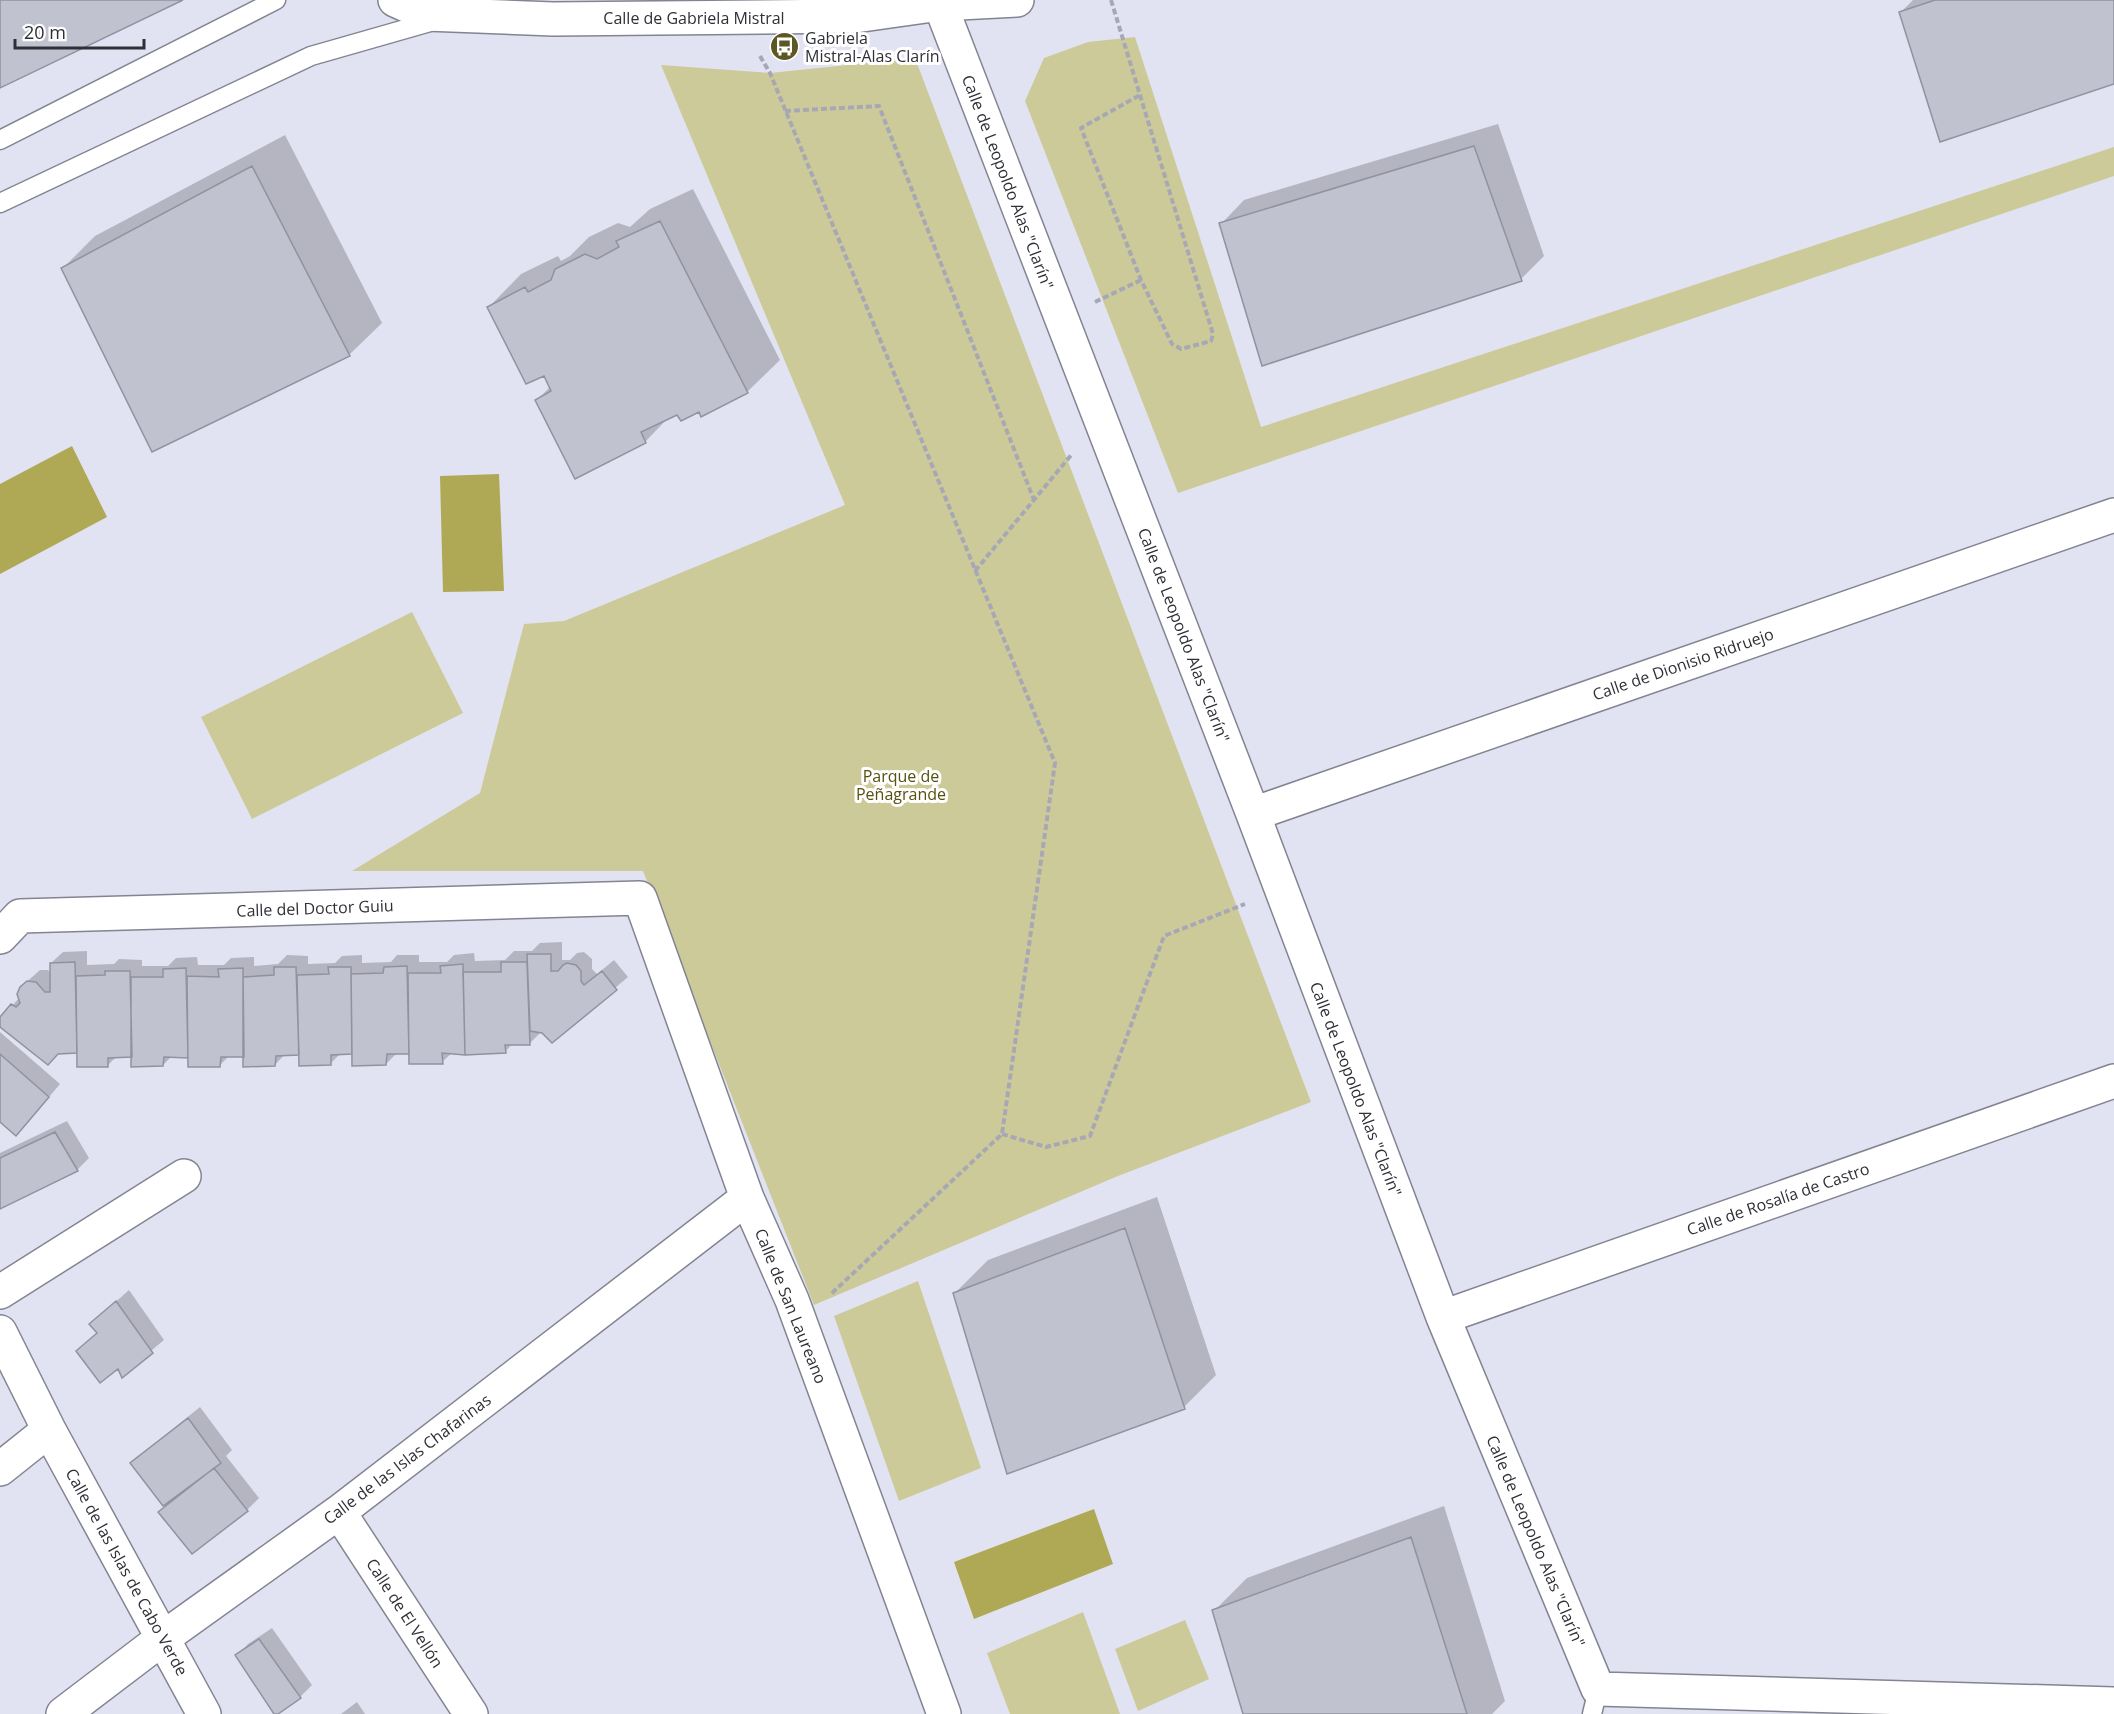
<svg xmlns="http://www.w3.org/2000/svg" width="2114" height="1714" font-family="'Open Sans',sans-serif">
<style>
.green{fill:#cdca9a}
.water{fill:#afa955}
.shadow{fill:#0003}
.building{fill:#c0c2d0;stroke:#9092a0;stroke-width:1.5}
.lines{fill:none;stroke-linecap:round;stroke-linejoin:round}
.service-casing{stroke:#828492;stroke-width:21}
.minor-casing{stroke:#828492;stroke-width:36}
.tertiary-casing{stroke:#828492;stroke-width:36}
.path{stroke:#a7a8b4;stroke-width:4;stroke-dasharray:6 3;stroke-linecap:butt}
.service{stroke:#fff;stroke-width:18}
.minor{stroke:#fff;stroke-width:33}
.tertiary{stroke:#fff;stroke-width:33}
.labels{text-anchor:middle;stroke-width:6;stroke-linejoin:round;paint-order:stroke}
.street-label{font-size:16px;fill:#2f3036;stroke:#fff}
.poi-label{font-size:16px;fill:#2f3036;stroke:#fff;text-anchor:start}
.park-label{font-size:16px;fill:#565111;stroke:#fff}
</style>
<rect width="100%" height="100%" fill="#e1e3f2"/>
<path class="green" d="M 1135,37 L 1261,427 L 2114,147 L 2114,176 L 1178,493 L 1025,101 L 1044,58 L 1088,42 Z
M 915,58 L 1311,1102 L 1118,1176 L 814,1305 L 643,871 L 352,871 L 480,793 L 524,624 L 564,621 L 845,505 L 661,65 L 770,73 Z
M 412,612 L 463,713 L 252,819 L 201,717 Z
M 918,1281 L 981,1468 L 899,1501 L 834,1316 Z
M 1083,1612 L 1120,1714 L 1010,1714 L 987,1653 Z
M 1185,1620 L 1209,1679 L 1138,1711 L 1115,1649 Z"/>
<path class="water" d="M 72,446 L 107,517 L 0,574 L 0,484 Z
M 499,474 L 504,591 L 443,592 L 440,476 Z
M 1094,1509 L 1113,1564 L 974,1619 L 954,1562 Z"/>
<path class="shadow" d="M 1913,0 L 2114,0 L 2114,83 L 1901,12 Z
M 1498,124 L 1544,256 L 1521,279 L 1221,224 L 1244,200 Z
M 285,135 L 382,323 L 349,355 L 63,268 L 95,236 Z
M 693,189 L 780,360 L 747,392 L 700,410 L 678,413 L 670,416 L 645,442 L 537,400 L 551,386 L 545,374 L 489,307 L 521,274 L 558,256 L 561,261 L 570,256 L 589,237 L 618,223 L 630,227 L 650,209 Z
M 562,942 L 562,960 L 570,960 L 577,953 L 584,952 L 592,959 L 592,969 L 597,974 L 614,960 L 628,977 L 552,1041 L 542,1031 L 530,1043 L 513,1043 L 505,1052 L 453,1052 L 442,1062 L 410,1053 L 397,1053 L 386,1064 L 353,1053 L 341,1053 L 330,1064 L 300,1054 L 285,1054 L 275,1065 L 245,1055 L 230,1055 L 220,1065 L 190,1056 L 172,1056 L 163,1065 L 133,1055 L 117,1056 L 108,1065 L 78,1051 L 0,1025 L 0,1019 L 20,997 L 23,985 L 40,970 L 48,970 L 52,975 L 51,963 L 63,952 L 87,951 L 87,965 L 114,964 L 119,959 L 142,960 L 142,966 L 168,966 L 176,958 L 197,957 L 198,965 L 224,965 L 231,958 L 254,957 L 254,966 L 278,964 L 287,955 L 308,956 L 308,964 L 335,963 L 342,956 L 362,955 L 362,963 L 391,962 L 397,955 L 419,955 L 419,962 L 447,962 L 454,955 L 474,953 L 475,961 L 505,960 L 514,951 L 532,951 L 540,943 Z
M 0,1032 L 60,1084 L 28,1122 L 0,1120 Z
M 67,1121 L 89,1158 L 77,1170 L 0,1204 L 0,1153 Z
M 1157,1197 L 1216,1375 L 1184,1407 L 955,1293 L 988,1260 Z
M 129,1290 L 164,1340 L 122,1375 L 118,1367 L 78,1351 L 98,1332 L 91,1324 Z
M 200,1407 L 232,1450 L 226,1456 L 259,1498 L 247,1510 L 192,1552 L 160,1512 L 165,1507 L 132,1463 L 144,1452 Z
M 1444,1506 L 1505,1701 L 1492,1714 L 1245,1714 L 1214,1611 L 1247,1578 Z
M 272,1628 L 312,1685 L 300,1697 L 275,1714 L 237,1656 L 248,1644 Z
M 357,1702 L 365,1714 L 341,1714 Z"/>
<path class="building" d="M 0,0 L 183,0 L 0,88 Z
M 1935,0 L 2114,0 L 2114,84 L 1940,142 L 1899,12 Z
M 1474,146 L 1522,281 L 1262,366 L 1219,223 Z
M 252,166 L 350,356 L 152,452 L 61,268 Z
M 660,221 L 748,393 L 701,417 L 699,412 L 681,421 L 677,415 L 641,432 L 646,443 L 575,479 L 535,400 L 551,391 L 544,376 L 526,384 L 487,307 L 525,287 L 528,292 L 551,280 L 555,269 L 585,254 L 597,259 L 619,247 L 616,241 Z
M 527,954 L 551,954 L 551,971 L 558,971 L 563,965 L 567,963 L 576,965 L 581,971 L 581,981 L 584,985 L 602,971 L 617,990 L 552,1043 L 542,1033 L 530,1031 Z
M 75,962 L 77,1053 L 58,1054 L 48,1065 L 0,1027 L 0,1017 L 11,1004 L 16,1007 L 20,1003 L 17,994 L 20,987 L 27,981 L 36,982 L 45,992 L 50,992 L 50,963 Z
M 501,962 L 527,962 L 530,1045 L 505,1045 L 506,1053 L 465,1055 L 463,972 L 501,972 Z
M 463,964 L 465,1055 L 442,1053 L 443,1064 L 409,1064 L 408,973 L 441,973 L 440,966 Z
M 407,966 L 409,1054 L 387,1054 L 386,1065 L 352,1066 L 351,974 L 383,973 L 384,967 Z
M 274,967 L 296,967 L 299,1055 L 276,1056 L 275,1066 L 243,1067 L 243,977 L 274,975 Z
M 328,967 L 351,967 L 352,1054 L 331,1055 L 331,1065 L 299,1066 L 297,975 L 329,974 Z
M 186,968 L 188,1058 L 164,1057 L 163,1066 L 131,1067 L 131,977 L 163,977 L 163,969 Z
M 243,968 L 244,1057 L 221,1057 L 220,1067 L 188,1067 L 187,976 L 219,977 L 218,969 Z
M 105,971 L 130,971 L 132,1057 L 108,1058 L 108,1067 L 77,1067 L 76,976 L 105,975 Z
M 0,1054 L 49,1097 L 16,1136 L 0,1122 Z
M 55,1132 L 78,1171 L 0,1209 L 0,1158 Z
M 1125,1228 L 1185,1409 L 1007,1474 L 953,1293 Z
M 116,1301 L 153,1353 L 122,1378 L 118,1369 L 100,1383 L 76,1351 L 97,1333 L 89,1324 Z
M 188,1418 L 221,1463 L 163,1506 L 130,1463 Z
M 214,1468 L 248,1511 L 192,1554 L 158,1512 Z
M 1411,1537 L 1467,1714 L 1243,1714 L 1212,1610 Z
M 259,1639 L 301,1698 L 278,1714 L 274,1714 L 235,1655 Z"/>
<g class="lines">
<defs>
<path id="service" d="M 0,140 L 276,0
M 0,203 L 311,56 L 437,20
M 1592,1714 L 1598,1689"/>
<path id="minor" d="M 940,4 L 1253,814 L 1443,1317 L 1598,1689 L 2114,1704
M 1253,814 L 2114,515
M 0,937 L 20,916 L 640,898 L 747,1198 L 792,1300 L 944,1714
M 0,1292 L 184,1176
M 1443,1317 L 2114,1081
M 0,1332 L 49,1430 L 204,1714
M 0,1469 L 49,1430
M 339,1512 L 471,1714
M 63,1714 L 163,1638 L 339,1512 L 747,1198"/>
<path id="tertiary" d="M 395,0 L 426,14 L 553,19 L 855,16 L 940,4 L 1017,0"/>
</defs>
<use href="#service" class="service-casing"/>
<use href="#minor" class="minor-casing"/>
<use href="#tertiary" class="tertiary-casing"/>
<path class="path" d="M 1111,0 L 1213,334 L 1211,341 L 1181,349 L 1172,344 L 1141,280 L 1081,128 L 1140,95
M 760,56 L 770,73 L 1055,763 L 1002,1134 L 831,1294
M 785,111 L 879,106 L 1034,500
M 1095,302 L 1141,280
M 975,571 L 1072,454
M 1002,1134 L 1046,1147 L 1090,1136 L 1164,936 L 1245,904"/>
<use href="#service" class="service"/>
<use href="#minor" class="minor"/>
<use href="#tertiary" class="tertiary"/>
</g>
<defs>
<symbol id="bus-disc" viewBox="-11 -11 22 22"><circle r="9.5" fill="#5c5824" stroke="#fff"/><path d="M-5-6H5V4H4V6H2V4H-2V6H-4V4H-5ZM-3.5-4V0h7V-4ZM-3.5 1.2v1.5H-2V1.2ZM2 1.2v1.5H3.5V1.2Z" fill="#fff"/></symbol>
</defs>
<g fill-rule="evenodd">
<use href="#bus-disc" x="768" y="30" width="33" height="33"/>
</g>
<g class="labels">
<g class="street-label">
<text x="694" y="24">Calle de Gabriela Mistral</text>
<text transform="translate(1008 182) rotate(69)" y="6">Calle de Leopoldo Alas "Clarín"</text>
<text transform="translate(1184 635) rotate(69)" y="6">Calle de Leopoldo Alas "Clarín"</text>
<text transform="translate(1683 664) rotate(-19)" y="6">Calle de Dionisio Ridruejo</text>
<text transform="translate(315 908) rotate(-2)" y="6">Calle del Doctor Guiu</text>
<text transform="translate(1356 1089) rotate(69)" y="6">Calle de Leopoldo Alas "Clarín"</text>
<text transform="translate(1778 1199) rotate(-19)" y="6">Calle de Rosalía de Castro</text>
<text transform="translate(791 1306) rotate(68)" y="6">Calle de San Laureano</text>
<text transform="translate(407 1459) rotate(-37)" y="6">Calle de las Islas Chafarinas</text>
<text transform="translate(1536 1541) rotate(67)" y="6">Calle de Leopoldo Alas "Clarín"</text>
<text transform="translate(127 1572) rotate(61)" y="6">Calle de las Islas de Cabo Verde</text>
<text transform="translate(405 1613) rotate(57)" y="6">Calle de El Vellón</text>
</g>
<g class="poi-label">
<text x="805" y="44">Gabriela<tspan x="805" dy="18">Mistral-Alas Clarín</tspan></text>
</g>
<g class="park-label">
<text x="901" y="782">Parque de<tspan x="901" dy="18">Peñagrande</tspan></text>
</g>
</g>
<path d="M15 39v9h129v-9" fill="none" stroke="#2f3036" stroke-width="3"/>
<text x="24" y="39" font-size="18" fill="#2f3036" stroke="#ffffff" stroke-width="4.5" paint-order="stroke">20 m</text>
</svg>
